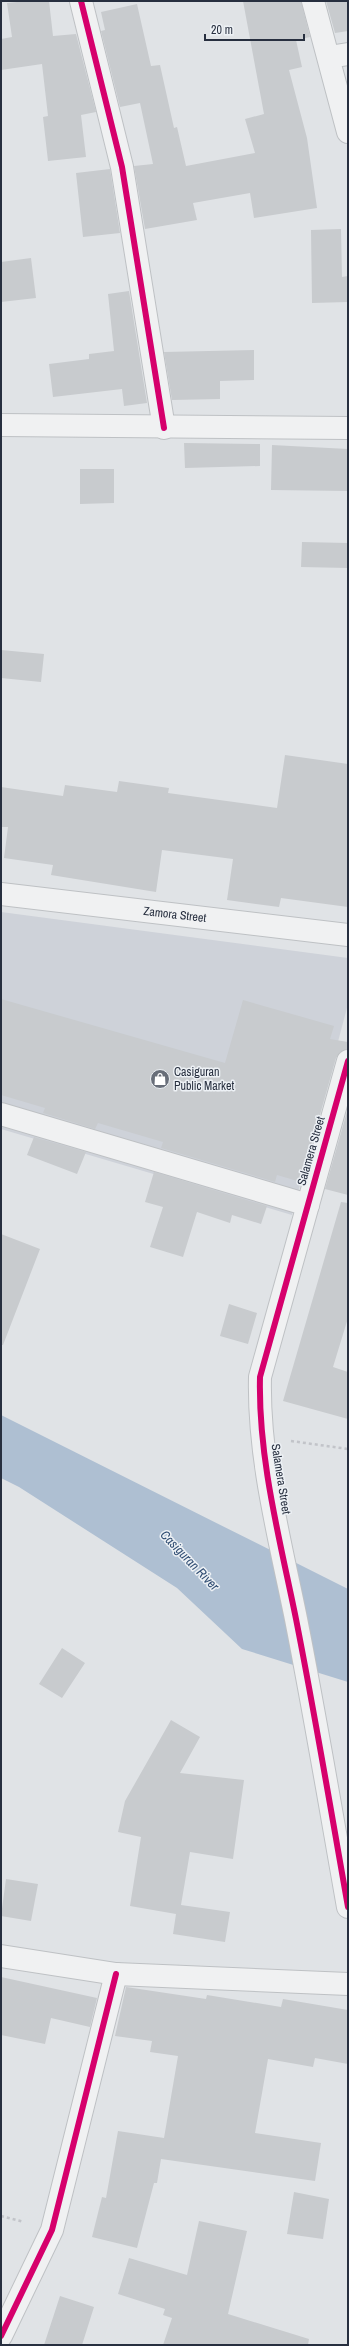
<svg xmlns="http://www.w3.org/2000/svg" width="349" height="2346" font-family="'Archivo Narrow',sans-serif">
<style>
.built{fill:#ced2d9}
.water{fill:#aebfd2}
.building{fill:#c8cbce}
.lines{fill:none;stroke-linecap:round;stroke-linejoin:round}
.minor-casing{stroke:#bec1c4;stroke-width:24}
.path{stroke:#c2c4c9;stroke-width:2.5;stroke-dasharray:3 3;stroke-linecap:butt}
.minor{stroke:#f0f1f2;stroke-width:22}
.cycleway-casing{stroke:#edf1f5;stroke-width:8}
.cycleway{stroke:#d6006c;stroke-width:6}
.labels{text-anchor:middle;stroke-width:3;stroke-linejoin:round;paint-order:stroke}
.street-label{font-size:12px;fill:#272f3f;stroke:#edf1f5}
.poi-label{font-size:12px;fill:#272f3f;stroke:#edf1f5;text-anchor:start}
.water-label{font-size:13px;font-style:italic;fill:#304d73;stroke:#edf1f5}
</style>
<rect width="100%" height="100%" fill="#e0e3e6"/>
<path class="built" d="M 1,912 L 348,958 L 348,1004 L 292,1215 L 1,1129 Z"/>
<path class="water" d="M 1,1415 L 348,1589 L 348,1682 L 242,1649 L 177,1588 L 19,1487 L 1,1478 Z"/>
<path class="building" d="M 27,1 L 49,1 L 53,36 L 76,34 L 96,112 L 81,115 L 86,157 L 48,161 L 43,117 L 48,116 L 42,64 L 1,70 L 1,39 L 12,37 L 7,3 Z
M 243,1 L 301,1 L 310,37 L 296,40 L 302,67 L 289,70 L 307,138 L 317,208 L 254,218 L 250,193 L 193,203 L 197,220 L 145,229 L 134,166 L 153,164 L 140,103 L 120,107 L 101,31 L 105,30 L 101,12 L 137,4 L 151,66 L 160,65 L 174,128 L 177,127 L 186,166 L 255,153 L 245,119 L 264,114 Z
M 326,1 L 348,1 L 348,31 L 335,33 Z
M 110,169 L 120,233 L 83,237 L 76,173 Z
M 341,229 L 342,277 L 348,276 L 348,302 L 312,303 L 311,230 Z
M 31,258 L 36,298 L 1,302 L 1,262 Z
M 129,291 L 147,403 L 124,406 L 122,389 L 53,397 L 49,364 L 89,359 L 89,354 L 114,351 L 108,294 Z
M 254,350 L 254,380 L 220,381 L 220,399 L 172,400 L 164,352 Z
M 184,443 L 260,444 L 260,466 L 185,468 Z
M 272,445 L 348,449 L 348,491 L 271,490 Z
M 80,469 L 114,469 L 114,503 L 80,504 Z
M 302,542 L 348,543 L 348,568 L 301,567 Z
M 1,650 L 44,654 L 41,682 L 1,678 Z
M 285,755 L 348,764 L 348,907 L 281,898 L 279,907 L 227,900 L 233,859 L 162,850 L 156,892 L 51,875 L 53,865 L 4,858 L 8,827 L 1,827 L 1,787 L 63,796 L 65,785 L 117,792 L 119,781 L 169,788 L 168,793 L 277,808 Z
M 1,999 L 225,1063 L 243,1000 L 334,1026 L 330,1039 L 348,1042 L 348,1049 L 340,1052 L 336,1058 L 301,1182 L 277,1175 L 275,1182 L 161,1148 L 163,1142 L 98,1123 L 95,1129 L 43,1113 L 45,1108 L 1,1095 Z
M 348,1108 L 348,1195 L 325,1189 Z
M 34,1137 L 86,1152 L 77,1174 L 27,1155 Z
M 154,1172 L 267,1206 L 261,1224 L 232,1215 L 230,1223 L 197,1212 L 183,1257 L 150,1247 L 163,1207 L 145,1202 Z
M 341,1202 L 348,1203 L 348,1318 L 333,1367 L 348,1372 L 348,1419 L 283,1401 Z
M 1,1234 L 40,1249 L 3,1345 L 1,1345 Z
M 229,1304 L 257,1313 L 248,1344 L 220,1336 Z
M 62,1648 L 85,1663 L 62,1698 L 39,1684 Z
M 171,1720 L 200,1737 L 180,1773 L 244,1780 L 233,1859 L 190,1852 L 181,1905 L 230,1912 L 225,1942 L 173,1934 L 176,1914 L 130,1906 L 141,1837 L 118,1832 L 125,1801 Z
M 6,1879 L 38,1884 L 31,1921 L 1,1916 Z
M 1,1977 L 97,1998 L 90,2027 L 51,2018 L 45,2044 L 1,2035 Z
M 126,1987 L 206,1999 L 207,1995 L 281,2007 L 283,1999 L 348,2010 L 348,2064 L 315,2058 L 313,2067 L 268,2059 L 255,2133 L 321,2143 L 315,2181 L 161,2159 L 157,2183 L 154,2183 L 137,2248 L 92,2237 L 102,2197 L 106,2198 L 118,2131 L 164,2138 L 178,2056 L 150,2052 L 152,2041 L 115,2036 Z
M 294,2192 L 329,2199 L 323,2239 L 287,2234 Z
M 199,2221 L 247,2231 L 228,2314 L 309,2339 L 308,2345 L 163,2345 L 172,2318 L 163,2315 L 165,2309 L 118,2294 L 129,2258 L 187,2275 Z
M 60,2296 L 94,2307 L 82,2345 L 44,2345 Z"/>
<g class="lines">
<defs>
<g id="minor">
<path d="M 81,1 L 122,167 L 164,428"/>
<path d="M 313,1 L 348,132"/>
<path d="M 329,57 L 348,54"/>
<path d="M 1,425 L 348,428"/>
<path id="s1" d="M 1,894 L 348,935"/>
<path d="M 348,1061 L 260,1377 C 258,1458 280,1540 296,1619 C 315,1715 331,1811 348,1907"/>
<path d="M 1,1114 L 308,1205"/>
<path d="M 1,1956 L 116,1974 L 348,1984"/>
<path d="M 1,2336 L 52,2230 L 116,1974"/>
</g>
</defs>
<use href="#minor" class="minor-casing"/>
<path class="path" d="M 291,1441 L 348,1449
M 1,2216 L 24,2222"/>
<use href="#minor" class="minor"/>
<defs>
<path id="cycleway" d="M 81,1 L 122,167 L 164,428
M 348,1061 L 260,1377 C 258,1458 280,1540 296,1619 C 315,1715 331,1811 348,1907
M 1,2336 L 52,2230 L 116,1974"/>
</defs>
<use href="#cycleway" class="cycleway-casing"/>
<use href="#cycleway" class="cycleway"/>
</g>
<defs>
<symbol id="shop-disc" viewBox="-11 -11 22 22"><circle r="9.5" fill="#686e79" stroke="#edf1f5"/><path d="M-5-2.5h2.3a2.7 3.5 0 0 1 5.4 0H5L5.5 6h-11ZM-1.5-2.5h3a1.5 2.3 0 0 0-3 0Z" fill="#fff"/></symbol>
</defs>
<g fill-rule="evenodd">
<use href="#shop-disc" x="149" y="1068" width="22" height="22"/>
</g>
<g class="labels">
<g class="street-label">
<text dy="4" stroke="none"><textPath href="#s1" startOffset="175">Zamora Street</textPath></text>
<text transform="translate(311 1151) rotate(-74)" y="4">Salamera Street</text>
<text transform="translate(281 1479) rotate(81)" y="4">Salamera Street</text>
</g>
<g class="poi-label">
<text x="174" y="1076">Casiguran<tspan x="174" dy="14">Public Market</tspan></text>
</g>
<g class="water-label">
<text transform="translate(190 1560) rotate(46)" y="5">Casiguran River</text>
</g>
</g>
<rect width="349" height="2346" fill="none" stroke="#272f3f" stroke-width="4"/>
<path d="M205 34v6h99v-6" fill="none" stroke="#272f3f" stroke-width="2"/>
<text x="211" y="34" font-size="12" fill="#272f3f" stroke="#edf1f5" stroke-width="3" paint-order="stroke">20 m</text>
</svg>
